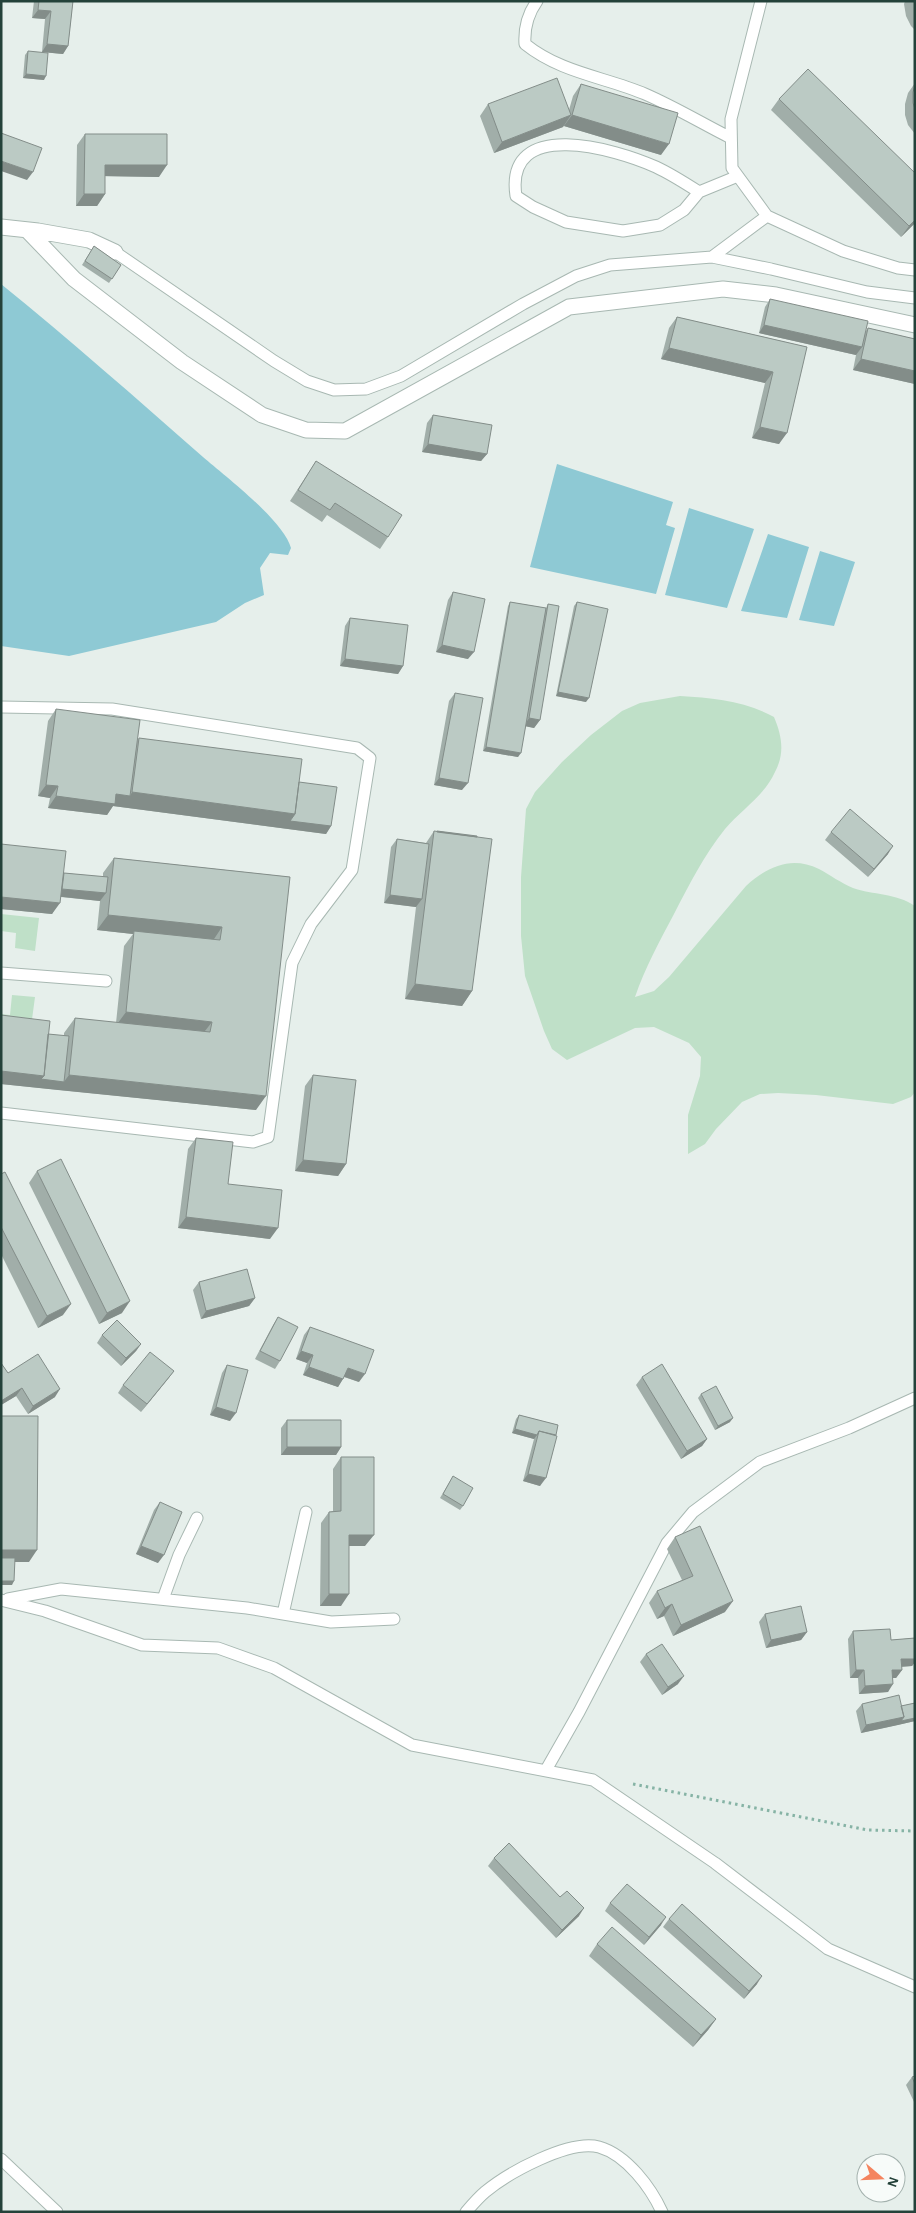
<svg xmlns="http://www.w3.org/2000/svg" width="916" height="2213" font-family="'Alegreya Sans',sans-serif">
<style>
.green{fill:#bfe0c8}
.water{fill:#8ec9d4}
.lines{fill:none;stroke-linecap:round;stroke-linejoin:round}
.lane-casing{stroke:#a8b8b2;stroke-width:13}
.street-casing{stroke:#a8b8b2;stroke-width:17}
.path{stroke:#86b3a5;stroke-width:3;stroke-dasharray:2.5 4;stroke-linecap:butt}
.lane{stroke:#fff;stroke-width:11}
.street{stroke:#fff;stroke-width:15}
.wall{fill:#a1aea9}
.shaded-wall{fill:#838d89}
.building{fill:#bbcac4;stroke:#838d89}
</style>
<rect width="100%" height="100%" fill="#e6efeb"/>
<path class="green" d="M 680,696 C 713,698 745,701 774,717 C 782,736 785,753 775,772 C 765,795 741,810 725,829 C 704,855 689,885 674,914 C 659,942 645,968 635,997 L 654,991 L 669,977 L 746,886 C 767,867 791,855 819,869 C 830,875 841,883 853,888 C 873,895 896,893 915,906 L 915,1092 L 911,1097 L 893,1104 L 816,1095 L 778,1093 L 760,1094 L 742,1102 L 716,1129 L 705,1144 L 688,1154 L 688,1115 L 700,1076 L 701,1057 L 689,1043 L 654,1027 L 635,1028 L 567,1060 L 552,1049 L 544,1031 L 525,976 L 521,936 L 521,877 L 526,809 L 535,792 L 562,762 L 591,735 L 622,711 L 640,703 Z
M 1,914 L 39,918 L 35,951 L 15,948 L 16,933 L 1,931 Z
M 12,995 L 35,997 L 31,1027 L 1,1024 L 1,1014 L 10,1015 Z"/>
<path class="water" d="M 1,284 C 70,340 136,398 203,457 C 225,476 284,521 291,548 L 288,555 L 270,553 L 260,568 L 264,595 L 245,603 L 216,622 L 69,656 L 1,646 Z
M 557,464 L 673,502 L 666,525 L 675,528 L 656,594 L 530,567 Z
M 689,508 L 754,529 L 727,608 L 665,595 Z
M 768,534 L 809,547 L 787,618 L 741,611 Z
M 820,551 L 855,562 L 834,626 L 799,620 Z"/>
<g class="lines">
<defs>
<path id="lane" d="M 537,1 C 527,15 524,28 525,44 C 561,73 605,77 645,94 C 675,107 703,124 731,138
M 761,1 L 731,119 L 732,168 L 767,216 L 843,251 L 898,268 L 915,270
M 699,192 C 685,183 671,174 656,167 C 616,149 504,116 516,196 L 533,207 L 566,222 L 623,231 L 660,225 L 684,210 L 699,192 L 738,176
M 115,252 L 274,361 L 307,381 L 334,390 L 366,389 L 401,376 L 523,304 L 576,276 L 610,265 L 712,257 L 771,269 L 867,292 L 915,298
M 712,257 L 767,216
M 1,707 L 112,709 L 357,748 L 370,758 L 352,870 L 311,924 L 292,963 L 268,1137 L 253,1142 L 1,1113
M 1,973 L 106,981
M 8,1599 L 61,1589 L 247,1608 L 331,1622 L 394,1619
M 163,1599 L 179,1555 L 197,1518
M 1,1600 L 45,1611 L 142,1645 L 218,1648 L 274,1668 L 412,1745 L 593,1780 L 715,1863 L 828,1949 L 915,1987
M 283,1614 L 306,1512
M 546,1770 L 579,1712 L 667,1543 L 693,1512 L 760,1462 L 849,1428 L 915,1398
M 1,2159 L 57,2212
M 466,2212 C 472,2205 478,2198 485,2192 C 508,2173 569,2139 599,2147 C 627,2155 651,2188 662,2212"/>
<path id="street" d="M 1,227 L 38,231 L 89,240 L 115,252
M 27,230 L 74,279 L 182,362 L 262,415 L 306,430 L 345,431 L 569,307 L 723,289 L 776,295 L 915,325"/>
</defs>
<use href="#lane" class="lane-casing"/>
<use href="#street" class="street-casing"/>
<path class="path" d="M 633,1784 L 868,1830 L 915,1831"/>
<use href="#lane" class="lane"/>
<use href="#street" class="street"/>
</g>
<path class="wall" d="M 34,1 L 73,1 L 68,46 L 63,54 L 42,52 L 45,19 L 32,18 Z
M 905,1 L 915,1 L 915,30 L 911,26 L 906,16 L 904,4 Z
M 28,51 L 44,80 L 23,78 L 25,55 Z
M 915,83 L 915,134 L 908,125 L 905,115 L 905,104 L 908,93 Z
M 581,84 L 661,155 L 564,126 L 564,124 L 563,127 L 494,153 L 480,116 L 488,104 L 569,110 L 573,96 Z
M 779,99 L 915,173 L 915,223 L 901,237 L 771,110 Z
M 85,134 L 159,177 L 105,176 L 105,194 L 97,206 L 76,206 L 77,145 Z
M 94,246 L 121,265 L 109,283 L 82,265 Z
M 770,299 L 865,332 L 868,328 L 915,339 L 915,384 L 853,370 L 856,355 L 759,333 L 765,307 Z
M 677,317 L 807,347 L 779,444 L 752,438 L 765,383 L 661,359 L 669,328 Z
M 433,415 L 487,454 L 481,461 L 422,452 L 427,423 Z
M 316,461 L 388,537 L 380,549 L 327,515 L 322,522 L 290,501 Z
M 453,592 L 468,659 L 436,652 L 448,600 Z
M 510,602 L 546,608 L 548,604 L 540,720 L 534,728 L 526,726 L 518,757 L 483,751 L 508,606 Z
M 577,602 L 586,702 L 556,696 L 574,606 Z
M 350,618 L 403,666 L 398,674 L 340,666 L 345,626 Z
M 455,693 L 462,790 L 434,785 L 449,701 Z
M 56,709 L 137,741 L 139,738 L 299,782 L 331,826 L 326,834 L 113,806 L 107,815 L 48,808 L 50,798 L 38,796 L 48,721 Z
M 434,831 L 472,991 L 462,1006 L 405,999 L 416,907 L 384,903 L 391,847 L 397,839 L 426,843 Z
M 831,832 L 888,854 L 868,877 L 825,840 Z
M 1,844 L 64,873 L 103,877 L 103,873 L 114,858 L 290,877 L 256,1110 L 1,1084 L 1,1015 L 48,1034 L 64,1036 L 64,1033 L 75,1018 L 116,1023 L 124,946 L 133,934 L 97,930 L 100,901 L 61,897 L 52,914 L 1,909 Z
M 313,1075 L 346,1164 L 338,1176 L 295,1171 L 305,1086 Z
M 196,1138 L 228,1184 L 270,1239 L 178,1228 L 188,1149 Z
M 37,1171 L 122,1313 L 99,1324 L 29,1183 Z
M 1,1174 L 63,1315 L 38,1328 L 1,1254 Z
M 199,1282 L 255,1298 L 249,1306 L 201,1319 L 193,1290 Z
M 278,1317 L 280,1361 L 275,1369 L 255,1359 L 273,1325 Z
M 310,1327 L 359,1382 L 344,1377 L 338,1387 L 303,1375 L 307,1363 L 296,1359 L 304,1335 Z
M 102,1335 L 141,1344 L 136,1351 L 121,1366 L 97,1343 Z
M 1,1363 L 8,1373 L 55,1397 L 28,1414 L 16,1396 L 1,1405 Z
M 227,1365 L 230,1421 L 210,1415 L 222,1373 Z
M 174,1371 L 141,1412 L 118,1393 L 123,1385 Z
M 642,1377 L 707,1439 L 702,1446 L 681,1459 L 636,1385 Z
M 701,1394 L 730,1422 L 715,1430 L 698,1398 Z
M 519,1415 L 558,1425 L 540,1486 L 523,1481 L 534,1439 L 512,1433 L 516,1419 Z
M 287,1420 L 341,1447 L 336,1455 L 281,1455 L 281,1428 Z
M 341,1457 L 365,1546 L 349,1546 L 341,1606 L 320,1606 L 321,1523 L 329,1512 L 333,1511 L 333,1469 Z
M 453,1476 L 463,1506 L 460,1510 L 440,1498 Z
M 160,1502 L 158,1563 L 136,1554 L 154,1510 Z
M 675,1537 L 725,1612 L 673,1636 L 664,1616 L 657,1619 L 649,1603 L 657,1591 L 682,1580 L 667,1549 Z
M 765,1614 L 807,1632 L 801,1640 L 766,1648 L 759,1622 Z
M 853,1631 L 891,1640 L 915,1638 L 915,1662 L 912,1666 L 901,1667 L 902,1670 L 896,1678 L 893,1678 L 888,1692 L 859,1694 L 858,1678 L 850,1678 L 848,1639 Z
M 646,1654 L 678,1684 L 662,1695 L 640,1662 Z
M 915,1703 L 915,1721 L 861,1733 L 856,1711 L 862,1704 L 901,1706 Z
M 494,1858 L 579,1916 L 556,1938 L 488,1866 Z
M 610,1903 L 661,1925 L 644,1945 L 605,1911 Z
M 669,1919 L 757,1984 L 744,1999 L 663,1927 Z
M 597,1944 L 716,2019 L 708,2030 L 693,2047 L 589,1956 Z
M 915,2076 L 915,2104 L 906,2085 L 912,2077 Z"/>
<path class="shaded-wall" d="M 38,10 L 51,11 L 45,19 L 32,18 Z
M 47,44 L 68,46 L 63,54 L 42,52 Z
M 26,74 L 46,76 L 44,80 L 23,78 Z
M 571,115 L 563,127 L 494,153 L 502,142 Z
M 572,115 L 669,144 L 661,155 L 564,126 Z
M 1,161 L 33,172 L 27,180 L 1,171 Z
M 105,165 L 167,165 L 159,177 L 97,176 Z
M 84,194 L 105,194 L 97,206 L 76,206 Z
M 915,220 L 915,223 L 901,237 L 909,226 Z
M 764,325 L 862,347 L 856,355 L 759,333 Z
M 669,348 L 773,372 L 765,383 L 661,359 Z
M 861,359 L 915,371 L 915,384 L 853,370 Z
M 760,427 L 787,433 L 779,444 L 752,438 Z
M 428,444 L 487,454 L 481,461 L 422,452 Z
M 442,645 L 474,652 L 468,659 L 436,652 Z
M 345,659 L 403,666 L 398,674 L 340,666 Z
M 558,692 L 589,698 L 586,702 L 556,696 Z
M 529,718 L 540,720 L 534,728 L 524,726 Z
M 486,747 L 521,753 L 518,757 L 483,751 Z
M 439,778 L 468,783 L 462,790 L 434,785 Z
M 46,785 L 58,786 L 50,798 L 38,796 Z
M 132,792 L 295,814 L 331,826 L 326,834 L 113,806 L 107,815 L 48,808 L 56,796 L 116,794 L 130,796 Z
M 893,846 L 888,854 L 868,877 L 874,869 Z
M 60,889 L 106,893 L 100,901 L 54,896 Z
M 390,895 L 422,899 L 416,907 L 384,903 Z
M 1,897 L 60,903 L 52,914 L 1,909 Z
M 108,915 L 222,927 L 212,942 L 134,931 L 133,934 L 97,930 Z
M 415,984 L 472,991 L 462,1006 L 405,999 Z
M 126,1012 L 212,1022 L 201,1036 L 115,1027 Z
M 1,1071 L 44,1076 L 64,1082 L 58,1090 L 1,1084 Z
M 69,1075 L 266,1096 L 256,1110 L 58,1090 Z
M 303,1160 L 346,1164 L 338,1176 L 295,1171 Z
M 186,1217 L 278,1228 L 270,1239 L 178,1228 Z
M 255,1298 L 249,1306 L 201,1319 L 206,1311 Z
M 130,1301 L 122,1313 L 99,1324 L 107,1313 Z
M 71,1304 L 63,1315 L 38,1328 L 47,1316 Z
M 141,1344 L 136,1351 L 121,1366 L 126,1358 Z
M 301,1351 L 313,1355 L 307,1363 L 296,1359 Z
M 309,1367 L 343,1379 L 338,1387 L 303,1375 Z
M 348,1368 L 365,1374 L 359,1382 L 342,1376 Z
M 174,1371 L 168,1379 L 141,1412 L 147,1404 Z
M 22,1388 L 16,1396 L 1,1405 L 1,1401 Z
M 60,1389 L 55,1397 L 28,1414 L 33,1406 Z
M 216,1407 L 236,1413 L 230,1421 L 210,1415 Z
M 733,1418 L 730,1422 L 715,1430 L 718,1426 Z
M 515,1429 L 537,1435 L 534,1439 L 512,1433 Z
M 707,1439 L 702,1446 L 681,1459 L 687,1451 Z
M 287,1447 L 341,1447 L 336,1455 L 281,1455 Z
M 528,1474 L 546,1478 L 540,1486 L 523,1481 Z
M 349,1535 L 374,1535 L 365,1546 L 341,1546 Z
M 141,1546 L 164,1555 L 158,1563 L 136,1554 Z
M 1,1550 L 37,1550 L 29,1562 L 1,1562 Z
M 1,1581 L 14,1581 L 12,1585 L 1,1585 Z
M 329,1594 L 349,1594 L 341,1606 L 320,1606 Z
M 733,1601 L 725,1612 L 673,1636 L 681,1625 Z
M 672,1604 L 664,1616 L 657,1619 L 665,1608 Z
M 807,1632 L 801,1640 L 766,1648 L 771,1640 Z
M 901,1659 L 915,1659 L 915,1662 L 912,1666 L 895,1667 Z
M 856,1670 L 864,1670 L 858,1678 L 850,1678 Z
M 892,1670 L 902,1670 L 896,1678 L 887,1678 Z
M 684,1676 L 678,1684 L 662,1695 L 668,1687 Z
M 893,1684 L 888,1692 L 859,1694 L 865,1686 Z
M 904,1717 L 898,1725 L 861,1733 L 866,1725 Z
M 915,1718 L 915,1721 L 898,1725 L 901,1721 Z
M 584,1908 L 579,1916 L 556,1938 L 562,1930 Z
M 666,1917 L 661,1925 L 644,1945 L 649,1937 Z
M 762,1976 L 757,1984 L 744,1999 L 749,1991 Z
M 716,2019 L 708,2030 L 693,2047 L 701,2035 Z"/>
<path class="building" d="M 39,1 L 73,1 L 68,46 L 47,44 L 51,11 L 38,10 Z
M 28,51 L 48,53 L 46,76 L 26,74 Z
M 808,69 L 915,173 L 915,220 L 909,226 L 779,99 Z
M 557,78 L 571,115 L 502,142 L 488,104 Z
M 581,84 L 678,113 L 669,144 L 572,115 Z
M 915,86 L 915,109 L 913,103 L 913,92 Z
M 1,133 L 42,148 L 33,172 L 1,161 Z
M 85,134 L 167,134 L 167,165 L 105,165 L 105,194 L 84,194 Z
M 94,246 L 121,265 L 112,279 L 85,261 Z
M 770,299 L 868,321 L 862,347 L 764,325 Z
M 677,317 L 807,347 L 787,433 L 760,427 L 773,372 L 669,348 Z
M 868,328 L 915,339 L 915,371 L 861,359 Z
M 433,415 L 492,425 L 487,454 L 428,444 Z
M 316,461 L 402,515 L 388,537 L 335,503 L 330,510 L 298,490 Z
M 453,592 L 485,599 L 474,652 L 442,645 Z
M 510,602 L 546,608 L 521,753 L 486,747 Z
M 577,602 L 608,609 L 589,698 L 558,692 Z
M 548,604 L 559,606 L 540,720 L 529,718 Z
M 350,618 L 408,625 L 403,666 L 345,659 Z
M 455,693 L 483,698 L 468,783 L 439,778 Z
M 56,709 L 140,720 L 130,796 L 116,794 L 115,804 L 56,796 L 58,786 L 46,785 Z
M 139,738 L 302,759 L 295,814 L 132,792 Z
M 299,782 L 337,787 L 331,826 L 290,821 L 295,814 Z
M 850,809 L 893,846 L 874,869 L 831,832 Z
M 434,831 L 492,839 L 472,991 L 415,984 Z
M 437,831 L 477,836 L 477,837 L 437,832 Z
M 397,839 L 429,844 L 422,899 L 390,895 Z
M 1,844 L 66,851 L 60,903 L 1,897 Z
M 114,858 L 290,877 L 266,1096 L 69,1075 L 75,1018 L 210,1032 L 212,1022 L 126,1012 L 134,931 L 220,940 L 222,927 L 108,915 Z
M 64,873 L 108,877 L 106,893 L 62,889 Z
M 1,1015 L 50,1021 L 44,1076 L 1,1071 Z
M 48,1034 L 69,1036 L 64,1082 L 41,1079 L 44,1076 Z
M 313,1075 L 356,1080 L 346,1164 L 303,1160 Z
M 196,1138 L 233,1142 L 228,1184 L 282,1190 L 278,1228 L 186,1217 Z
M 61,1159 L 130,1301 L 107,1313 L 37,1171 Z
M 5,1172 L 71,1304 L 47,1316 L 1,1227 L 1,1174 Z
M 247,1269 L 255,1298 L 206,1311 L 199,1282 Z
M 278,1317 L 298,1327 L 280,1361 L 260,1351 Z
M 117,1320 L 141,1344 L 126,1358 L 102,1335 Z
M 310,1327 L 374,1350 L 365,1374 L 348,1368 L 343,1379 L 309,1367 L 313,1355 L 301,1351 Z
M 150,1352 L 174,1371 L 147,1404 L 123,1385 Z
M 38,1354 L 60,1389 L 33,1406 L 22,1388 L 1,1401 L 1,1363 L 8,1373 Z
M 662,1364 L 707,1439 L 687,1451 L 642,1377 Z
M 227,1365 L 248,1370 L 236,1413 L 216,1407 Z
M 716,1386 L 733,1418 L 718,1426 L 701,1394 Z
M 519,1415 L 558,1425 L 556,1435 L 539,1431 L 537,1435 L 515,1429 Z
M 1,1416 L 38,1416 L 37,1550 L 1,1550 Z
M 287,1420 L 341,1420 L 341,1447 L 287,1447 Z
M 539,1431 L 557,1436 L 546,1478 L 528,1474 Z
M 341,1457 L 374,1457 L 374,1535 L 349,1535 L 349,1594 L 329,1594 L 329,1512 L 341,1511 Z
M 453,1476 L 473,1488 L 463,1506 L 443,1494 Z
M 160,1502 L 182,1512 L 164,1555 L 141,1546 Z
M 700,1526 L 733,1601 L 681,1625 L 672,1604 L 665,1608 L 657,1591 L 693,1576 L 675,1537 Z
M 1,1558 L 15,1558 L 14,1581 L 1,1581 Z
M 801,1606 L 807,1632 L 771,1640 L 765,1614 Z
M 890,1629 L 891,1640 L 915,1638 L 915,1659 L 901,1659 L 902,1670 L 892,1670 L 893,1684 L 865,1686 L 864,1670 L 856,1670 L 853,1631 Z
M 662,1644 L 684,1676 L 668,1687 L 646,1654 Z
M 899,1695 L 904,1717 L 866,1725 L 862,1704 Z
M 915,1703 L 915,1718 L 901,1721 L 904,1717 L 901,1706 Z
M 509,1843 L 560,1897 L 567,1891 L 584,1908 L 562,1930 L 494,1858 Z
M 627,1884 L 666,1917 L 649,1937 L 610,1903 Z
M 682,1904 L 762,1976 L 749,1991 L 669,1919 Z
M 612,1927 L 716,2019 L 701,2035 L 597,1944 Z
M 915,2076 L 915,2084 L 912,2077 Z"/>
<rect width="916" height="2213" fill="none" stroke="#24423a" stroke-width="5"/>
<g transform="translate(881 2178) rotate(109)"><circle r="24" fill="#f7fbf9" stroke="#a3b1ad"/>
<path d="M0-4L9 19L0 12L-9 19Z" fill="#f4845f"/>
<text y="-8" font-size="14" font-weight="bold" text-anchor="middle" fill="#24423a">N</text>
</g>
</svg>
